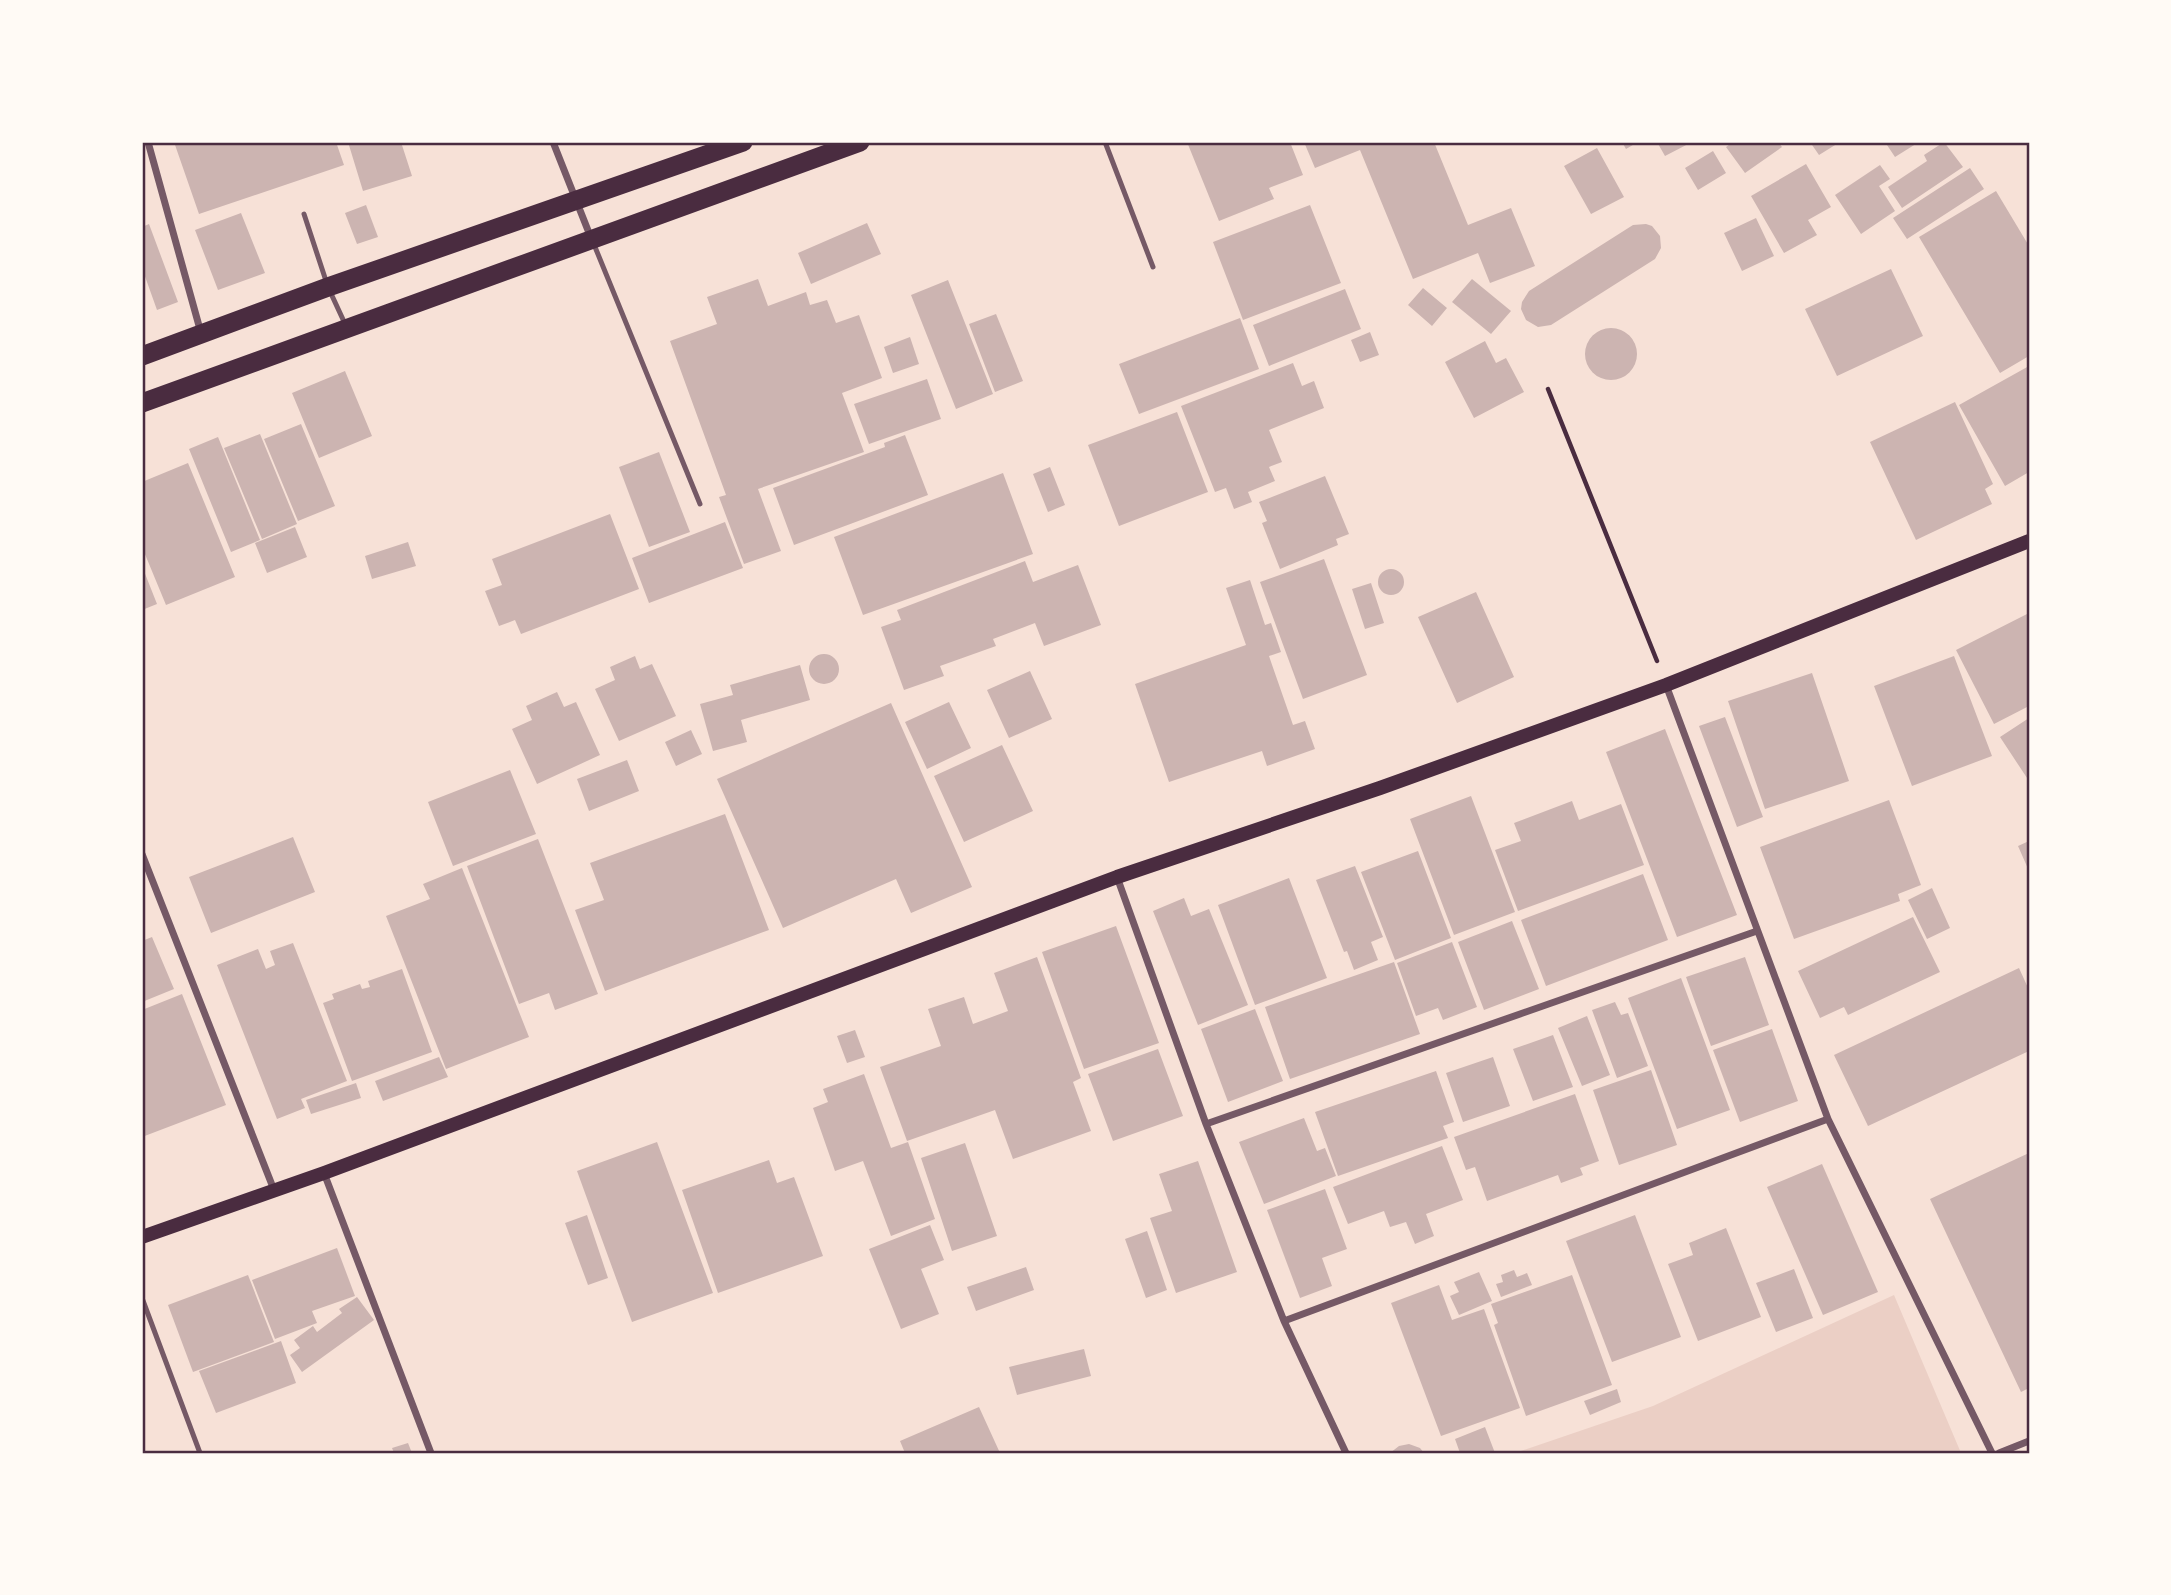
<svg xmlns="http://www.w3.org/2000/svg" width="2171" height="1595" font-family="'Golos Text',sans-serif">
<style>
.green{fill:#ebcfc5}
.building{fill:#ccb4b1}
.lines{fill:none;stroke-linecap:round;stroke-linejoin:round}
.path{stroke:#4a2c40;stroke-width:4.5}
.service{stroke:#755966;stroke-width:5}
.minor{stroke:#755966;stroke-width:7}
.secondary{stroke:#4a2c40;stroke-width:14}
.trunk{stroke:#4a2c40;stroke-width:19}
.neatline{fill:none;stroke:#4a2c40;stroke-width:2.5}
</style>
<rect width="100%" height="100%" fill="#f7e1d7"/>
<path class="green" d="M 1894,1295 L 1961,1453 L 1515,1453 L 1653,1406 Z"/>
<path class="building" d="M 174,142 L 336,142 L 344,165 L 199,214 Z
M 348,142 L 401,142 L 412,176 L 363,191 Z
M 1187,142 L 1290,142 L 1303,175 L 1269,188 L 1274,199 L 1219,221 Z
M 1304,142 L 1434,142 L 1468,225 L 1511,208 L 1535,266 L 1490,283 L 1478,253 L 1413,279 L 1360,150 L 1315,168 Z
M 1622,142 L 1638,142 L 1626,149 Z
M 1657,142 L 1692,142 L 1665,156 Z
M 1733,142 L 1778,142 L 1782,147 L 1745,173 L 1726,147 Z
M 1810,142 L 1840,142 L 1819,155 Z
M 1885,142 L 1919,142 L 1895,157 Z
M 1944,142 L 1963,167 L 1902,208 L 1888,187 L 1927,161 L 1924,155 Z
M 1597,148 L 1624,197 L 1591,214 L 1564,166 Z
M 1713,151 L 1726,173 L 1698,190 L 1685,168 Z
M 1806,164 L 1831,207 L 1808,220 L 1817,235 L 1784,253 L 1751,196 Z
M 1880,165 L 1890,179 L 1879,186 L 1895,211 L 1861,234 L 1835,195 Z
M 1970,168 L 1984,189 L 1907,239 L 1893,218 Z
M 1996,191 L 2029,246 L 2029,356 L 2000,373 L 1919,237 Z
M 366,205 L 378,237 L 357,244 L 345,213 Z
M 1310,205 L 1341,283 L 1243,320 L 1213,242 Z
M 241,213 L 265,273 L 218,290 L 195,230 Z
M 1756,218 L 1774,256 L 1742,271 L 1724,233 Z
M 867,223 L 881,254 L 811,284 L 798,253 Z
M 149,224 L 178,302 L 157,310 L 142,268 L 142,227 Z
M 1646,224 L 1652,226 L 1660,236 L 1661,248 L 1655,259 L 1551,325 L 1538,327 L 1526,320 L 1521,309 L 1522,302 L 1529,291 L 1633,225 Z
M 1891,269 L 1923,336 L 1837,376 L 1805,309 Z
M 758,279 L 768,306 L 806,292 L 810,305 L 827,300 L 836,323 L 859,315 L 882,378 L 842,393 L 864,452 L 758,489 L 781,551 L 744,564 L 719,497 L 726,495 L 670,341 L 717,324 L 707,297 Z
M 1472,279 L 1511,311 L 1491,334 L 1452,302 Z
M 948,280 L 993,394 L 956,409 L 911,295 Z
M 1423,288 L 1447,308 L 1432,326 L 1408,305 Z
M 1345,289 L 1361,329 L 1269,366 L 1253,325 Z
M 996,314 L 1023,381 L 995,392 L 969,324 Z
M 1240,318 L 1259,369 L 1139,414 L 1119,364 Z
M1585 354a26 26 0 1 1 52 0a26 26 0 1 1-52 0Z
M 1370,332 L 1379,355 L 1360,362 L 1351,340 Z
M 910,337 L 919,364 L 893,373 L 884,347 Z
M 1485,341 L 1496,363 L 1506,358 L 1524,392 L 1474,418 L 1445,362 Z
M 1293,363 L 1302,386 L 1314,381 L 1324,408 L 1269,430 L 1282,462 L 1269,467 L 1275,481 L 1248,492 L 1252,502 L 1234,509 L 1226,488 L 1215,492 L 1181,406 Z
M 2029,366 L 2029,472 L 2005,486 L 1959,405 Z
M 345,371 L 372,436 L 319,458 L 292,393 Z
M 927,379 L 941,419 L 869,444 L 854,404 Z
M 1955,402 L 1993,484 L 1985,489 L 1992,504 L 1916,540 L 1870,442 Z
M 1177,412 L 1208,492 L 1119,526 L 1088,445 Z
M 301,424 L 335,506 L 298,521 L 264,439 Z
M 260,434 L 297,524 L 262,539 L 224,448 Z
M 905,435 L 928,495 L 794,545 L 773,488 L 885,447 L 884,443 Z
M 218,437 L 260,540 L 231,552 L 189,449 Z
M 659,452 L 690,532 L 649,547 L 619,467 Z
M 188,463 L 235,577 L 166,605 L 142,547 L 142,482 Z
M 1050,467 L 1065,505 L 1048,512 L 1033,474 Z
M 1003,473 L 1033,554 L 863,615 L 834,537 Z
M 1325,476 L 1349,534 L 1336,539 L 1338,545 L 1280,569 L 1262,523 L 1267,521 L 1259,502 Z
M 610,514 L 639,589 L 521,634 L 515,620 L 499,626 L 485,591 L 502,585 L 492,559 Z
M 725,522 L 743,568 L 649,603 L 632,558 Z
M 295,527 L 307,557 L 267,573 L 255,543 Z
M 408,542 L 416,566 L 372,579 L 365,556 Z
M 1324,559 L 1367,675 L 1303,699 L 1260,582 Z
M 1025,561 L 1033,582 L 1078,565 L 1101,625 L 1044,646 L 1035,623 L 993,639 L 996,646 L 940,666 L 944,676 L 904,690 L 881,627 L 901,620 L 897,610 Z
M 142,566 L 157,604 L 142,610 Z
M1378 582a13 13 0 1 1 26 0a13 13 0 1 1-26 0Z
M 1250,580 L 1265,625 L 1271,623 L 1281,652 L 1269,656 L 1293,725 L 1305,721 L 1315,749 L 1267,766 L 1262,751 L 1169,782 L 1135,684 L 1246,645 L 1226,588 Z
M 1371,583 L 1384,623 L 1365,629 L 1352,589 Z
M 1476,592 L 1514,677 L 1457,703 L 1418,617 Z
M 2029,613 L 2029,706 L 1994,724 L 1956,650 Z
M809 669a15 15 0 1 1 30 0a15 15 0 1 1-30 0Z
M 635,656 L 640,669 L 652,664 L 676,716 L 619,741 L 595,689 L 615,680 L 610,667 Z
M 1954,656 L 1992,756 L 1912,786 L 1874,686 Z
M 800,665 L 810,700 L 741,720 L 747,742 L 713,751 L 700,704 L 733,695 L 730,685 Z
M 1030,671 L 1052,719 L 1009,738 L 987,690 Z
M 1812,673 L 1849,781 L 1765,809 L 1728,701 Z
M 557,692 L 564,707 L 576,702 L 600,755 L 537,784 L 512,729 L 532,720 L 526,706 Z
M 949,702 L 971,748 L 927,769 L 905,722 Z
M 891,703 L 972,887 L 911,913 L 896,879 L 783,928 L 717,779 Z
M 1725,717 L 1763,817 L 1737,827 L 1699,726 Z
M 2029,718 L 2029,781 L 2000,737 Z
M 1665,729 L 1737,915 L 1677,937 L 1606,752 Z
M 691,730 L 702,754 L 676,766 L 665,742 Z
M 1002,745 L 1033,811 L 964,842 L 934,776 Z
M 627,760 L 639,791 L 589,811 L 577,779 Z
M 510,770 L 536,834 L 453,866 L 428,802 Z
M 1471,796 L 1515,912 L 1454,935 L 1410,819 Z
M 1889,800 L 1921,885 L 1898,894 L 1900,901 L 1794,939 L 1760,847 Z
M 1572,801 L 1579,820 L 1621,804 L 1644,865 L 1518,911 L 1495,850 L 1521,841 L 1514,823 Z
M 725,814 L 769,930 L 605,991 L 575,910 L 604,900 L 590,863 Z
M 293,837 L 315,892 L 211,933 L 189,877 Z
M 538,839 L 598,994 L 555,1010 L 549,993 L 519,1004 L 467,866 Z
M 2029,841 L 2029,871 L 2018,846 Z
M 1418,851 L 1451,938 L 1395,960 L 1361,872 Z
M 1355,866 L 1383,937 L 1371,942 L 1378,960 L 1354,970 L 1347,951 L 1344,952 L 1316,880 Z
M 462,868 L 529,1037 L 446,1069 L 386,916 L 430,899 L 423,884 Z
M 1643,874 L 1668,940 L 1546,986 L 1521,920 Z
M 1289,878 L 1327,978 L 1255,1005 L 1218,905 Z
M 1932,888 L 1950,928 L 1927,939 L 1908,900 Z
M 1184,898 L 1191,916 L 1209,909 L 1248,1005 L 1198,1025 L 1153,911 Z
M 1913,917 L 1940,972 L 1848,1015 L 1844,1007 L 1820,1018 L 1798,971 Z
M 1512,921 L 1539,989 L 1484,1010 L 1458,942 Z
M 1116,926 L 1159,1043 L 1084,1069 L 1042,952 Z
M 152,937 L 174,989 L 142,1002 L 142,941 Z
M 1452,942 L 1477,1007 L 1443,1020 L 1438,1008 L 1416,1016 L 1397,963 Z
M 293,943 L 347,1081 L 301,1099 L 305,1108 L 277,1119 L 217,965 L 258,949 L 266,969 L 275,965 L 270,951 Z
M 1037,957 L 1081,1078 L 1073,1082 L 1091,1131 L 1013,1159 L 995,1110 L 907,1141 L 880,1067 L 941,1046 L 928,1009 L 964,997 L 973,1024 L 1008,1011 L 994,973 Z
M 1745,957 L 1769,1025 L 1711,1046 L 1686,977 Z
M 1394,962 L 1420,1034 L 1290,1079 L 1265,1007 Z
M 2019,968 L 2029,990 L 2029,1051 L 1868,1126 L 1834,1055 Z
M 402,969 L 432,1052 L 352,1081 L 323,1003 L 334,999 L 332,994 L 360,984 L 362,989 L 370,987 L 368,981 Z
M 1681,978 L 1730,1110 L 1677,1129 L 1628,998 Z
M 182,994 L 226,1105 L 142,1137 L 142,1010 Z
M 1615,1002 L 1621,1015 L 1628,1013 L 1648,1066 L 1617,1078 L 1592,1010 Z
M 1255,1009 L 1283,1081 L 1228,1102 L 1201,1029 Z
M 1587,1016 L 1610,1075 L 1582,1086 L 1558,1028 Z
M 1772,1029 L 1798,1101 L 1740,1122 L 1713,1050 Z
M 855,1030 L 865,1057 L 847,1063 L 837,1036 Z
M 1553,1035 L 1573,1087 L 1533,1101 L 1513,1049 Z
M 1158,1049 L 1183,1116 L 1113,1141 L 1088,1074 Z
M 439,1057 L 448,1077 L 383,1101 L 375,1081 Z
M 1493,1057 L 1510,1106 L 1463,1122 L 1446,1073 Z
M 1651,1070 L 1677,1145 L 1619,1165 L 1593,1090 Z
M 1436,1071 L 1454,1122 L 1443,1126 L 1448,1138 L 1338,1176 L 1315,1112 Z
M 864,1074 L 891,1148 L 908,1142 L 935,1219 L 891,1236 L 863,1161 L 835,1171 L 813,1108 L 828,1102 L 823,1089 Z
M 356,1083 L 361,1098 L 311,1114 L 306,1100 Z
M 1575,1094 L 1599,1161 L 1580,1168 L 1583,1175 L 1561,1183 L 1558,1175 L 1487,1201 L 1475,1167 L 1466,1170 L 1454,1137 Z
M 1304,1118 L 1317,1151 L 1325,1148 L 1336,1176 L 1264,1204 L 1239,1142 Z
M 657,1142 L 713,1293 L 632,1322 L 577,1171 Z
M 965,1143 L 997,1236 L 952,1251 L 921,1158 Z
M 1442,1146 L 1463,1200 L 1426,1214 L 1434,1236 L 1415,1244 L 1406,1222 L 1390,1227 L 1384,1211 L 1348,1224 L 1333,1187 Z
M 2029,1153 L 2029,1388 L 2021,1392 L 1930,1199 Z
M 769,1160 L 777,1183 L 794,1177 L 823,1256 L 718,1293 L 682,1190 Z
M 1198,1161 L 1237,1272 L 1176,1293 L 1150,1218 L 1172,1211 L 1159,1174 Z
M 1822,1164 L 1878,1292 L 1823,1315 L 1767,1187 Z
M 1325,1189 L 1347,1249 L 1322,1258 L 1332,1286 L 1300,1298 L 1267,1210 Z
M 587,1215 L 608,1278 L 588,1285 L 565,1223 Z
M 1635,1215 L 1681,1337 L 1612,1362 L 1566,1241 Z
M 930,1225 L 944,1260 L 921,1269 L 939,1314 L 901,1329 L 869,1249 Z
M 1726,1228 L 1761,1317 L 1698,1341 L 1668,1264 L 1693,1255 L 1689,1243 Z
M 1147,1231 L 1167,1290 L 1146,1298 L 1125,1239 Z
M 337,1248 L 355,1296 L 312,1311 L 317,1323 L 275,1339 L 252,1280 Z
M 1026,1267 L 1034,1290 L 976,1311 L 967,1287 Z
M 1794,1269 L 1813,1318 L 1776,1332 L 1756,1283 Z
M 1514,1270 L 1517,1277 L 1527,1273 L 1532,1285 L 1501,1297 L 1496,1284 L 1503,1282 L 1501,1275 Z
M 1479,1272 L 1492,1301 L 1459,1315 L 1450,1296 L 1459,1292 L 1454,1282 Z
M 248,1275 L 274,1342 L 193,1372 L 168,1305 Z
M 1572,1275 L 1612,1385 L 1526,1416 L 1494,1325 L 1498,1323 L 1491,1304 Z
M 1439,1285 L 1452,1320 L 1484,1309 L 1520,1408 L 1441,1436 L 1391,1303 Z
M 357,1297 L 374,1320 L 302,1372 L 290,1355 L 300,1348 L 294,1340 L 313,1326 L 317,1332 L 342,1313 L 339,1309 Z
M 281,1341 L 296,1383 L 216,1413 L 199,1371 Z
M 1084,1349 L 1091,1376 L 1017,1395 L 1009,1367 Z
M 1617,1389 L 1621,1402 L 1590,1415 L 1584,1401 Z
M 979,1407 L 1000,1453 L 905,1453 L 900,1441 Z
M 1485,1427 L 1495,1453 L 1460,1453 L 1455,1439 Z
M 408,1443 L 412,1453 L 394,1453 L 392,1448 Z
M 1409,1444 L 1420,1448 L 1424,1453 L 1390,1453 L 1399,1446 Z"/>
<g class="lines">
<path class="path" d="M 1548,389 L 1657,661"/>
<path class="service" d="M 1105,142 L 1153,267
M 304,214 L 328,287 L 346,326
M 593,242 L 700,504
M 142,1298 L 200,1453"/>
<path class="minor" d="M 148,142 L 201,333
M 553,142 L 591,238
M 1666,685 L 1828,1119 L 1992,1453
M 142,854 L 274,1190
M 1117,877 L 1206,1124 L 1284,1321 L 1346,1453
M 1206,1124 L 1757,931
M 324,1173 L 431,1453
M 1284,1321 L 1828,1119
M 1999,1453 L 2029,1441"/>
<path class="secondary" d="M 142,1237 L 324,1173 L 1117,877 L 1380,788 L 1666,685 L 2029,541"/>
<path class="trunk" d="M 142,356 L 328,287 L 743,142
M 142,403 L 860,142"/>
</g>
<rect width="2171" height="1595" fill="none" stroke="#fffaf5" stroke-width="287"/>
<rect x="144" y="144" width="1884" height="1308" class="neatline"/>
</svg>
